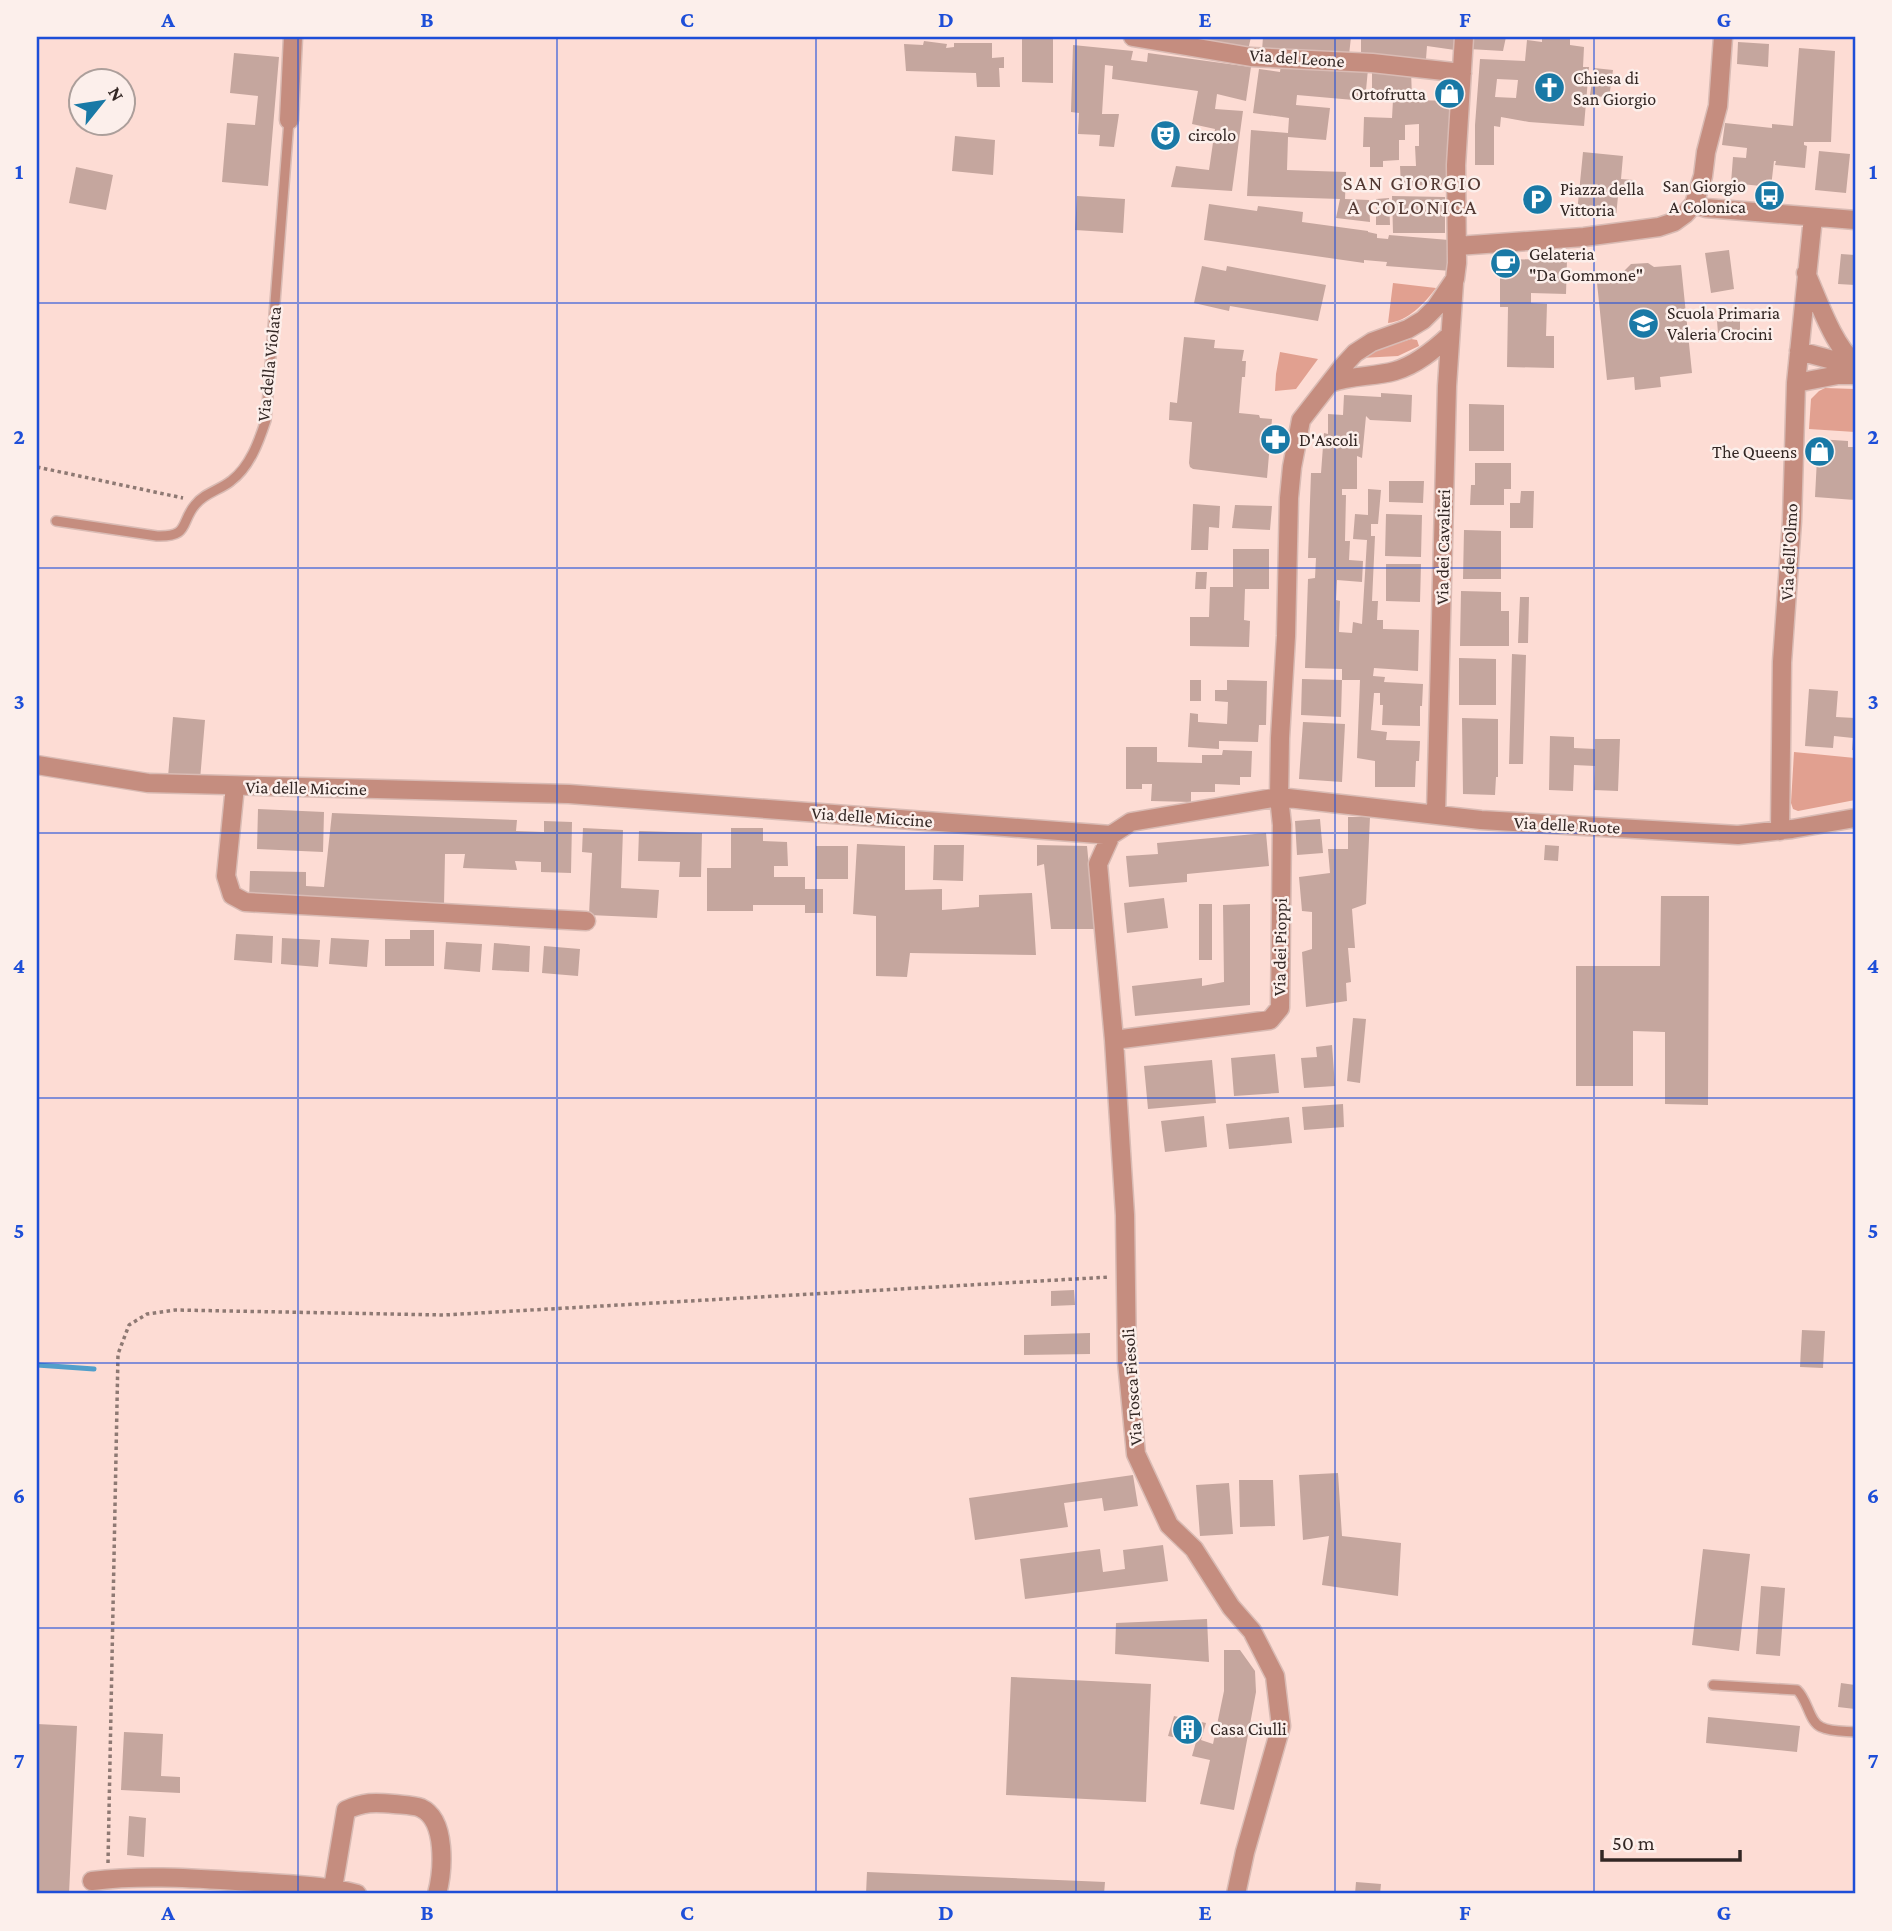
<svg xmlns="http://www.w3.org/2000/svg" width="1892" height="1931" font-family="'Crimson Pro',serif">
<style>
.grass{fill:#e1a090}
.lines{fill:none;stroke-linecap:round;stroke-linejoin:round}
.stream{stroke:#529fca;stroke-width:5}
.building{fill:#c5a69e;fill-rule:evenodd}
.service-casing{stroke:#d9bbb4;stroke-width:12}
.minor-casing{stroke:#d9bbb4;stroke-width:21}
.path{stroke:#8e7973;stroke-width:3.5;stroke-dasharray:3.5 3.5;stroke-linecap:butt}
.service{stroke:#c58d7f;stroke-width:9}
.minor{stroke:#c58d7f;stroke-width:18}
.grid{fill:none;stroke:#1d4ed8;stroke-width:2;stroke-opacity:0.55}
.labels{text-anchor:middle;stroke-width:5;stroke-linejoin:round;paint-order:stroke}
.street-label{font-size:18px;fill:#332724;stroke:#fcefeb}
.poi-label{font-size:18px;fill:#332724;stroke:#fcefeb;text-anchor:start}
.quarter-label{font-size:21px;letter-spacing:2px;fill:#523832;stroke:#fcefeb}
.neatline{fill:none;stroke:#1d4ed8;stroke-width:2.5}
.grid-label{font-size:23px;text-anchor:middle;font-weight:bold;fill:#1d4ed8}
</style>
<rect width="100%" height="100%" fill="#fddcd4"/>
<path class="grass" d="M 1393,283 L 1436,288 C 1424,304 1408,321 1388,323 Z
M 1411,339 L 1417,340 L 1419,346 L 1398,356 L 1361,358 L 1373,351 Z
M 1280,352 L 1318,359 L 1296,389 L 1275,391 L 1276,374 Z
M 1825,388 L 1855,389 L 1855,432 L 1809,429 L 1811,399 L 1819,391 Z
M 1794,752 L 1855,758 L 1855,800 L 1798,811 L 1793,809 L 1791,803 Z"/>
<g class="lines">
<path class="stream" d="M 37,1365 L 94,1369"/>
</g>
<path class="building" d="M 1022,37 L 1053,37 L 1053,83 L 1022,82 Z
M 1201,37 L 1251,37 L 1248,50 L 1200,41 Z
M 1263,37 L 1351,37 L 1349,55 L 1262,51 Z
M 1361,37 L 1457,37 L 1455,50 L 1427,46 L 1426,59 L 1361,56 Z
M 1471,37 L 1506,37 L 1503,51 L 1469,49 Z
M 1542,37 L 1570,37 L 1570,45 L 1584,47 L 1583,67 L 1589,67 L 1584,126 L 1529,122 L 1501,117 L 1500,127 L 1494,126 L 1494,165 L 1475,165 L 1475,125 L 1480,59 L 1525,61 L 1527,40 L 1542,42 ZM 1497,79 L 1518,80 L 1516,98 L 1495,97 Z
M 924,41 L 947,44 L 946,48 L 954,47 L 954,43 L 992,43 L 992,58 L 1004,57 L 1004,68 L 999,68 L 1000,87 L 977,87 L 976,73 L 906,71 L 904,44 L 923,45 Z
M 1738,42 L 1769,44 L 1768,67 L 1737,64 Z
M 1073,45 L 1133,51 L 1131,60 L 1147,62 L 1148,53 L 1251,67 L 1246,101 L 1217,94 L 1215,109 L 1243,111 L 1232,191 L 1171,187 L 1176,166 L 1209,170 L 1215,129 L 1192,124 L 1198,91 L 1112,79 L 1113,66 L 1105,65 L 1102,114 L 1119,114 L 1114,147 L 1099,146 L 1100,135 L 1078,134 L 1079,113 L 1071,112 Z
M 1799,48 L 1835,51 L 1831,142 L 1804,142 L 1804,145 L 1807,146 L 1805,168 L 1775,165 L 1776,161 L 1774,161 L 1771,187 L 1731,183 L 1733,157 L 1746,158 L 1747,148 L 1722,145 L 1725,123 L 1772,128 L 1772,124 L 1793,126 Z
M 234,53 L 279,57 L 268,186 L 222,182 L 227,123 L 255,125 L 258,96 L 230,93 Z
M 1281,64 L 1368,69 L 1365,101 L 1297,95 L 1296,105 L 1330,108 L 1326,140 L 1288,137 L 1287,170 L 1346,172 L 1345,199 L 1369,200 L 1370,222 L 1336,218 L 1340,199 L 1247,196 L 1251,130 L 1288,133 L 1289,118 L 1253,113 L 1259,69 L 1280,72 Z
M 1372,67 L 1411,69 L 1412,100 L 1454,101 L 1450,184 L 1401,186 L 1400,166 L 1416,166 L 1415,146 L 1419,146 L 1419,124 L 1405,125 L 1405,140 L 1399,140 L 1399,160 L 1383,161 L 1383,167 L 1370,167 L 1370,147 L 1363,147 L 1364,117 L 1392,118 L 1393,100 L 1372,100 Z
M 1594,68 L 1613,70 L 1609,98 L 1590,95 Z
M 955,136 L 995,140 L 993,175 L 952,171 Z
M 1819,151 L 1850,154 L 1846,193 L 1815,190 Z
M 1583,152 L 1623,156 L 1621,179 L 1633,180 L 1632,197 L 1618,196 L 1616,217 L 1577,213 Z
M 76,167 L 113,175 L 106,210 L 69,203 Z
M 1077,196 L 1125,199 L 1123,233 L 1075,230 Z
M 1392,196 L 1445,197 L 1445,233 L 1393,233 Z
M 1389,198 L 1390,225 L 1376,225 L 1376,199 Z
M 1209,204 L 1257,211 L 1258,206 L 1303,212 L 1302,222 L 1368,231 L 1368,232 L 1377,234 L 1377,238 L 1388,239 L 1389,235 L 1449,240 L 1451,271 L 1386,266 L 1387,262 L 1364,260 L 1364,263 L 1204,240 Z
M 1729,250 L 1734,289 L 1711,293 L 1705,253 Z
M 1841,254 L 1855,255 L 1855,285 L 1838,284 Z
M 1500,259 L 1567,260 L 1566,294 L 1531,293 L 1531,303 L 1547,304 L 1546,336 L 1554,336 L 1554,368 L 1507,367 L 1508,307 L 1500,307 Z
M 1648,263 L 1654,267 L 1681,265 L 1692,373 L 1660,377 L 1661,387 L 1635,390 L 1634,377 L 1607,380 L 1596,273 L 1624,271 L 1631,264 Z
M 1202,266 L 1226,271 L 1227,266 L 1326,285 L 1318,321 L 1230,306 L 1229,311 L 1194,303 Z
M 1740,319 L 1740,331 L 1718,333 L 1717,321 Z
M 1184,337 L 1215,340 L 1214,348 L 1244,350 L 1242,361 L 1246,361 L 1245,377 L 1242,377 L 1239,413 L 1259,415 L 1260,418 L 1272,419 L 1267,478 L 1193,469 L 1190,467 L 1189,463 L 1192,422 L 1169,420 L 1170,402 L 1177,403 Z
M 1381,393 L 1412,395 L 1411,422 L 1370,420 L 1366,416 L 1362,458 L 1357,456 L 1357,489 L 1342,489 L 1342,495 L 1346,495 L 1345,541 L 1350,541 L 1349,560 L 1363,561 L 1362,582 L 1337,580 L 1336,600 L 1340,601 L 1339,632 L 1352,633 L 1353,622 L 1362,624 L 1367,540 L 1353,539 L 1355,514 L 1368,515 L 1368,489 L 1381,490 L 1378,524 L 1371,524 L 1371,536 L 1375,536 L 1372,601 L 1378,601 L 1377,620 L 1383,620 L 1383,629 L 1419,630 L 1418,671 L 1374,668 L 1373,676 L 1385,677 L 1384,682 L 1423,684 L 1422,706 L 1420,706 L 1420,726 L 1382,725 L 1383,705 L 1380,705 L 1380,693 L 1374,693 L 1371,730 L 1387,732 L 1386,740 L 1420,741 L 1419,761 L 1416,761 L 1415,787 L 1375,787 L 1375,761 L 1357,758 L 1360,680 L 1342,680 L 1341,717 L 1301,715 L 1302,679 L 1342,680 L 1342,669 L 1305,668 L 1308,579 L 1315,578 L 1316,558 L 1308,558 L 1311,473 L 1321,473 L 1324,433 L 1328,434 L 1328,414 L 1343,415 L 1344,395 L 1381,397 Z
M 1469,404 L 1504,405 L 1504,451 L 1469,451 Z
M 1818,439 L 1848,441 L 1848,447 L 1855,447 L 1855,500 L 1815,497 Z
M 1475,463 L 1511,463 L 1511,489 L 1504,489 L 1504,505 L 1470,505 L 1471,485 L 1475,485 Z
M 1389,481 L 1424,481 L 1423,503 L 1389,502 Z
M 1521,491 L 1534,491 L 1533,528 L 1510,528 L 1510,503 L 1520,503 Z
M 1193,504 L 1220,506 L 1219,528 L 1209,527 L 1208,550 L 1191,550 Z
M 1235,505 L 1272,506 L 1270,530 L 1232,528 Z
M 1386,514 L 1422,515 L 1421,557 L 1385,556 Z
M 1464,530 L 1501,531 L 1501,579 L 1463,579 Z
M 1233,549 L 1269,549 L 1269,589 L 1245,589 L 1244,620 L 1250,621 L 1249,647 L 1190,646 L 1190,617 L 1209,617 L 1210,587 L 1233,587 Z
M 1386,564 L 1421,564 L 1420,602 L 1386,601 Z
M 1196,572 L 1207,572 L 1206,589 L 1195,589 Z
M 1461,591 L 1501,592 L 1501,611 L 1509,611 L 1509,646 L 1460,646 Z
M 1520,597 L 1529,597 L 1528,643 L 1518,643 Z
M 1512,654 L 1526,655 L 1523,764 L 1509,764 Z
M 1459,658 L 1496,659 L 1496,705 L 1459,705 Z
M 1190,680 L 1201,680 L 1201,701 L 1190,701 Z
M 1227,680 L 1267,681 L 1266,725 L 1259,725 L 1258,742 L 1219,741 L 1219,749 L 1188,747 L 1190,713 L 1198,714 L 1198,722 L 1227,724 L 1228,702 L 1215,701 L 1215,690 L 1227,690 Z
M 1809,689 L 1838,691 L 1836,717 L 1855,718 L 1855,750 L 1852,750 L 1853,738 L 1834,736 L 1833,748 L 1805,746 Z
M 173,717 L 205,720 L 200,780 L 168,777 Z
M 1462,718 L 1498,719 L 1498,777 L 1496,777 L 1495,795 L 1463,794 Z
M 1303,722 L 1345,724 L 1342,782 L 1299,779 Z
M 1550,736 L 1574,737 L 1574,748 L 1595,749 L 1595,739 L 1620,739 L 1618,791 L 1594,790 L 1595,766 L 1574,765 L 1573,791 L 1549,790 Z
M 1126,747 L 1157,747 L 1157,762 L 1202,763 L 1202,755 L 1222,755 L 1223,750 L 1252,751 L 1251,777 L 1240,777 L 1240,785 L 1215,784 L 1215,792 L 1191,792 L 1191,802 L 1151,801 L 1152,784 L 1142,784 L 1142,789 L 1126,789 Z
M 258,809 L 324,812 L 323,852 L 257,849 Z
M 332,813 L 517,820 L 516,831 L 544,832 L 544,821 L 572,822 L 571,873 L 541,872 L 541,862 L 515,861 L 517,870 L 463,868 L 465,854 L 445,854 L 444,905 L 249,900 L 250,871 L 306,872 L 306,886 L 324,887 Z
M 1348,817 L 1370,817 L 1366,904 L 1352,909 L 1355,948 L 1348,948 L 1351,982 L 1346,983 L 1347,1001 L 1306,1007 L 1302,952 L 1312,949 L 1312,912 L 1302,911 L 1299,877 L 1330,873 L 1328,849 L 1348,849 Z
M 1320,819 L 1323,853 L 1297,855 L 1295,821 Z
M 583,828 L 623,830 L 621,888 L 659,890 L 657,918 L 589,915 L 592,853 L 582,852 Z
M 731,828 L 763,828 L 763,841 L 787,842 L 788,866 L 774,866 L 774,877 L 805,877 L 805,889 L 823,889 L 823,913 L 805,913 L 805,905 L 753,905 L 753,911 L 707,911 L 707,868 L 731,868 Z
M 639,831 L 702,833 L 701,877 L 679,877 L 680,862 L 638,861 Z
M 1266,833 L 1269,866 L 1187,874 L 1187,882 L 1129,887 L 1126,856 L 1158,854 L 1157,843 Z
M 857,844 L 905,846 L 905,890 L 942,889 L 942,910 L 979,907 L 979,895 L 1032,893 L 1036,955 L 910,953 L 907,977 L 876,976 L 876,916 L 853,914 Z
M 934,845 L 964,845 L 963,881 L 933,880 Z
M 1037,845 L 1087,846 L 1095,929 L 1051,929 L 1044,864 L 1037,866 Z
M 1545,845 L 1559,846 L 1558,861 L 1544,860 Z
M 816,846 L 848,846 L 848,879 L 816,879 Z
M 1661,896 L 1709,896 L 1708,1105 L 1665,1104 L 1665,1032 L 1633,1031 L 1633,1086 L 1576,1086 L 1576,966 L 1660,966 Z
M 1164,898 L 1168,928 L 1127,933 L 1124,903 Z
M 1199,904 L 1212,904 L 1212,960 L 1199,960 Z
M 1250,904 L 1250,1005 L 1135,1016 L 1132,986 L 1202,978 L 1202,986 L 1224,982 L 1223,905 Z
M 410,930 L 434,930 L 434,966 L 385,966 L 385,939 L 410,939 Z
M 236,934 L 273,936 L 272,963 L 234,960 Z
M 282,938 L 320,940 L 318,967 L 281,964 Z
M 331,938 L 369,940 L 367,967 L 329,964 Z
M 446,942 L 482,944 L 480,972 L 444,969 Z
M 494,943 L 530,946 L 529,972 L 492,970 Z
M 544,946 L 580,949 L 578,976 L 542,973 Z
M 1353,1018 L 1366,1019 L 1360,1083 L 1347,1081 Z
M 1332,1045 L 1335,1086 L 1304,1088 L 1301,1058 L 1317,1057 L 1316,1047 Z
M 1275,1054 L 1279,1093 L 1234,1096 L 1231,1058 Z
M 1212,1060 L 1216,1103 L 1148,1109 L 1144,1066 Z
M 1343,1104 L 1344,1127 L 1304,1130 L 1302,1107 Z
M 1204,1116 L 1207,1147 L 1165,1152 L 1161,1121 Z
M 1289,1117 L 1292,1143 L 1229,1149 L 1226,1124 Z
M 1074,1290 L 1075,1305 L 1051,1306 L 1051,1291 Z
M 1802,1330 L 1825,1331 L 1823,1368 L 1800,1367 Z
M 1090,1333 L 1090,1354 L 1024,1355 L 1024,1335 Z
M 1338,1473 L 1342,1536 L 1401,1543 L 1398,1596 L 1322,1585 L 1329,1536 L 1303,1540 L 1299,1475 Z
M 1133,1475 L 1138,1506 L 1104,1511 L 1102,1498 L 1064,1503 L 1068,1527 L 975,1540 L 969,1498 Z
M 1239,1480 L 1273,1480 L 1275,1526 L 1240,1527 Z
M 1229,1483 L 1233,1534 L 1200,1536 L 1196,1485 Z
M 1163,1545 L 1168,1581 L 1025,1599 L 1020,1559 L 1100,1549 L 1103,1572 L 1125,1569 L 1123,1550 Z
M 1703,1549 L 1750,1554 L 1739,1651 L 1692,1645 Z
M 1761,1586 L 1785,1588 L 1780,1656 L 1756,1654 Z
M 1207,1619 L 1209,1662 L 1115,1654 L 1116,1623 Z
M 1224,1650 L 1240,1650 L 1255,1671 L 1256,1692 L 1234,1810 L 1200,1804 L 1210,1760 L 1192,1756 L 1196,1742 L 1168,1736 L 1174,1716 L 1206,1723 L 1201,1740 L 1213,1744 L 1224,1691 Z
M 1011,1677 L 1151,1684 L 1146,1802 L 1006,1795 Z
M 1841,1683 L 1855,1685 L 1855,1709 L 1838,1707 Z
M 1708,1717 L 1800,1726 L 1797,1752 L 1706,1743 Z
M 37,1724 L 77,1726 L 69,1894 L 37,1894 Z
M 124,1732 L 163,1734 L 161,1776 L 180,1777 L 180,1793 L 121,1790 Z
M 129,1816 L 146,1818 L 144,1857 L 127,1855 Z
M 867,1872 L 1105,1882 L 1104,1894 L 866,1894 Z
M 1356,1882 L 1381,1884 L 1380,1894 L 1355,1894 Z"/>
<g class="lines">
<defs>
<path id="service" d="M 56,521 L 157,536 C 190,537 180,523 195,505 C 204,493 220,490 231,481 C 250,467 259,441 266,420 L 289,120
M 1713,1685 L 1797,1690 C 1808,1700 1809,1722 1821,1727 C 1831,1732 1845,1731 1855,1732"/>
<path id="minor" d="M 1133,37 L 1251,57 L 1372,63 L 1462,73
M 289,120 L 293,37
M 1694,204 L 1706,208 L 1855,220
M 1457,246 L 1584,237 L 1659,227 L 1674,222 L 1685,214 L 1694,204 L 1703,176 L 1706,152 L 1718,106 L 1723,37
M 1806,273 C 1817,297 1834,348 1855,362
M 1799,351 L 1855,366
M 1330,383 C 1351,375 1374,377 1395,371 C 1416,365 1434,350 1450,335
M 1796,383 L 1838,375 L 1855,375
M 37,765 L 148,783 L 569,794 L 1111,835 L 1131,822 L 1279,797 L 1481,820 L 1738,835 L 1792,829 L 1855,818
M 235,786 L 226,876 L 232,895 L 245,902 L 586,921
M 1436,814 L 1447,386 L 1454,283
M 1780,831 L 1782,662 L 1792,521 L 1796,383 L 1813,217
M 1111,835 L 1098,864 L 1114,1040 L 1125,1215 L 1127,1361 L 1136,1454 L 1169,1525 L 1194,1549 L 1231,1607 L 1252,1631 L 1275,1676 L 1281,1726 L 1245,1852 L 1236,1894
M 1114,1040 L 1270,1020 L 1280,1008 L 1282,825 L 1279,797 L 1280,738 L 1286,636 L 1289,498 L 1292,467 L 1301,420 L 1343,366 L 1355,353 L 1372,342 L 1408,329 L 1423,320 L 1436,307 L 1455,279 L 1457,263 L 1456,165 L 1464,37
M 92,1881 C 146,1874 201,1879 255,1882 C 290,1885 324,1885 357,1894
M 333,1888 L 346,1810 C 364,1802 374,1802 394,1804 C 403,1805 414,1805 421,1808 C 447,1820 443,1871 437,1894"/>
</defs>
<use href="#service" class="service-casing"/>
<use href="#minor" class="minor-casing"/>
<path class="path" d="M 37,467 L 183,498
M 108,1863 L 118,1354 L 129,1325 L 147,1314 L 175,1310 L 444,1315 L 1110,1277"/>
<use href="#service" class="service"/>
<use href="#minor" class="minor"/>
</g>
<path class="grid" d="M 298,37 L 298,1894M 557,37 L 557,1894M 816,37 L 816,1894M 1076,37 L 1076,1894M 1335,37 L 1335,1894M 1594,37 L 1594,1894M 37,303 L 1855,303M 37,568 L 1855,568M 37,833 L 1855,833M 37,1098 L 1855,1098M 37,1363 L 1855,1363M 37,1628 L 1855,1628"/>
<defs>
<symbol id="church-disc" viewBox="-11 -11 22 22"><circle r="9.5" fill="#1979a6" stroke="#fcefeb"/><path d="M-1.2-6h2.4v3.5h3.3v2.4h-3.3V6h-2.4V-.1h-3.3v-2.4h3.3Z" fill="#fff"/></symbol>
<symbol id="shop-disc" viewBox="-11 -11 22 22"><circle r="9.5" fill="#1979a6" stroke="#fcefeb"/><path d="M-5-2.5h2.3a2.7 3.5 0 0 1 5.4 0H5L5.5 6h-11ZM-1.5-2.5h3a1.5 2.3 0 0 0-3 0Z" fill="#fff"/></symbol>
<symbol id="theatre-disc" viewBox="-11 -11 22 22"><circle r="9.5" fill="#1979a6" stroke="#fcefeb"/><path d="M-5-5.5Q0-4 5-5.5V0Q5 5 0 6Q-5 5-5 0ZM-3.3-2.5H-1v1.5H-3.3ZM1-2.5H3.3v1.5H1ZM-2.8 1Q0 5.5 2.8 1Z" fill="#fff"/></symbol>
<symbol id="bus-disc" viewBox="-11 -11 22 22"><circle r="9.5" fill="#1979a6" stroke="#fcefeb"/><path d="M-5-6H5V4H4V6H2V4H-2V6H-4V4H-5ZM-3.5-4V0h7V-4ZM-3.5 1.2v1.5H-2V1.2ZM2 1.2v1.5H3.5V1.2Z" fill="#fff"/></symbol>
<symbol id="parking-disc" viewBox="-11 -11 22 22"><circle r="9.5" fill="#1979a6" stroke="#fcefeb"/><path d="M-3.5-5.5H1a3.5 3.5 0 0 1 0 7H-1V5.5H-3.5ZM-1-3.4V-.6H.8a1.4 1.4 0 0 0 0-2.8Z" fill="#fff"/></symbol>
<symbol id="cafe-disc" viewBox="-11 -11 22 22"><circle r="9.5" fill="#1979a6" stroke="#fcefeb"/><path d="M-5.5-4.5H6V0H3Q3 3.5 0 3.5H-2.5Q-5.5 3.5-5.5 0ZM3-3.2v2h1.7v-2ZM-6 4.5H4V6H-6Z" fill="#fff"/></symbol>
<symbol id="school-disc" viewBox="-11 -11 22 22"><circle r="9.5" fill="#1979a6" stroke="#fcefeb"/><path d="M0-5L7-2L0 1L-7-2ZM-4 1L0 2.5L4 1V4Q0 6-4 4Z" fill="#fff"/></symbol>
<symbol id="pharmacy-disc" viewBox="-11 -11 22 22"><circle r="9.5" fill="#1979a6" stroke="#fcefeb"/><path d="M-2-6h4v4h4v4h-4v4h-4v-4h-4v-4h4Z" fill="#fff"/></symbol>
<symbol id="building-disc" viewBox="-11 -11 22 22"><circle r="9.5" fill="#1979a6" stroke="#fcefeb"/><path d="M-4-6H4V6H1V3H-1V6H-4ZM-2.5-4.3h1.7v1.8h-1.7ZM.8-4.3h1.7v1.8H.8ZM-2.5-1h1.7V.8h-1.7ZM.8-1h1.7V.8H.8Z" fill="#fff"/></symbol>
</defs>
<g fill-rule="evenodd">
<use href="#church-disc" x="1532" y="70" width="35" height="35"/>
<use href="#shop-disc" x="1432" y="76" width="35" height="35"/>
<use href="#theatre-disc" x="1148" y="118" width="35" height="35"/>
<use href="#bus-disc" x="1752" y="178" width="35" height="35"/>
<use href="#parking-disc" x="1520" y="182" width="35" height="35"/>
<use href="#cafe-disc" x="1488" y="246" width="35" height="35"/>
<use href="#school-disc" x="1626" y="306" width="35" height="35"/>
<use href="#pharmacy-disc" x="1258" y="422" width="35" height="35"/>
<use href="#shop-disc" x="1802" y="434" width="35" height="35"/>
<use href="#building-disc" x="1170" y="1712" width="35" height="35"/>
</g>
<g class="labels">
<g class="street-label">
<text transform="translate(1297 58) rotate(4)" y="6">Via del Leone</text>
<text transform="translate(269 364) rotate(-84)" y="6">Via della Violata</text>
<text transform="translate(1443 547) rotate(-89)" y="6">Via dei Cavalieri</text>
<text transform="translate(1789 552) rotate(-87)" y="6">Via dell'Olmo</text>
<text transform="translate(306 788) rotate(1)" y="6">Via delle Miccine</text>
<text transform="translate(872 817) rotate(4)" y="6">Via delle Miccine</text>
<text transform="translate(1567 825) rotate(3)" y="6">Via delle Ruote</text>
<text transform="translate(1280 947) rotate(-89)" y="6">Via dei Pioppi</text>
<text transform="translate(1132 1387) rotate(-94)" y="6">Via Tosca Fiesoli</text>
</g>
<g class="poi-label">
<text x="1573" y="84">Chiesa di<tspan x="1573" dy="21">San Giorgio</tspan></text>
<text x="1426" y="100" text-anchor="end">Ortofrutta</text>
<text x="1188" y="141">circolo</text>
<text x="1746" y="192" text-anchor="end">San Giorgio<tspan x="1746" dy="21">A Colonica</tspan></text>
<text x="1560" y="195">Piazza della<tspan x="1560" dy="21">Vittoria</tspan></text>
<text x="1529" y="260">Gelateria<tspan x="1529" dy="21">"Da Gommone"</tspan></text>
<text x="1667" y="319">Scuola Primaria<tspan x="1667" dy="21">Valeria Crocini</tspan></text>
<text x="1299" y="446">D'Ascoli</text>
<text x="1797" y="458" text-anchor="end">The Queens</text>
<text x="1210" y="1735">Casa Ciulli</text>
</g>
<g class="quarter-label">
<text x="1413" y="190">SAN GIORGIO<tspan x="1413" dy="24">A COLONICA</tspan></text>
</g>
</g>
<rect width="1892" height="1931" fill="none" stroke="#fcefeb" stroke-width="77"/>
<g transform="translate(102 102) rotate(60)"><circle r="33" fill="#fcefeb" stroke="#ac9f9b" stroke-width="2"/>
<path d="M0-5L12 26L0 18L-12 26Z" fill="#1979a6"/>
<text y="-10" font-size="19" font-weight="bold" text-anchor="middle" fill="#332724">N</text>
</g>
<path d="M1602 1850v10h138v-10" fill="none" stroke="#332724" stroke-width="3.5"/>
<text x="1612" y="1850" font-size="21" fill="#332724" stroke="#fcefeb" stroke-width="5" paint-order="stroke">50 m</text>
<rect x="38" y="38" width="1816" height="1854" class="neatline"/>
<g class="grid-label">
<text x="168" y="27">A</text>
<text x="427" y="27">B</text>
<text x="687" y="27">C</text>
<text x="946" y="27">D</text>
<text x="1205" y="27">E</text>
<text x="1465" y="27">F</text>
<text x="1724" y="27">G</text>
<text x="19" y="179">1</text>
<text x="1873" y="179">1</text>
<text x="19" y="444">2</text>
<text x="1873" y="444">2</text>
<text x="19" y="709">3</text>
<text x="1873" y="709">3</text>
<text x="19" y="973">4</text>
<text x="1873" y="973">4</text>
<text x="19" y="1238">5</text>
<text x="1873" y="1238">5</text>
<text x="19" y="1503">6</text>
<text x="1873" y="1503">6</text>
<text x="19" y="1768">7</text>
<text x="1873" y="1768">7</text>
<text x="168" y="1920">A</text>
<text x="427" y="1920">B</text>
<text x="687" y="1920">C</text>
<text x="946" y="1920">D</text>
<text x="1205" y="1920">E</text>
<text x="1465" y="1920">F</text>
<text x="1724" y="1920">G</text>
</g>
</svg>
